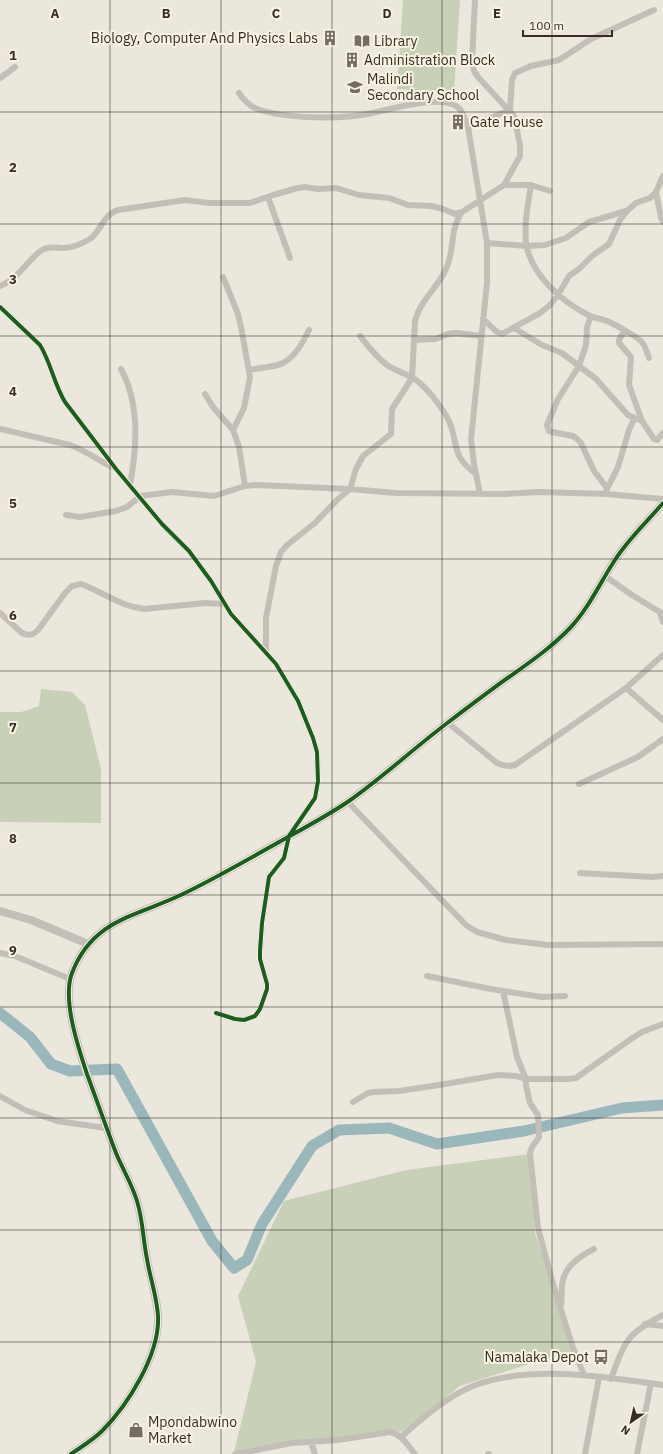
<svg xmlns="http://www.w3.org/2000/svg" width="663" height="1454" font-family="'IBM Plex Sans',sans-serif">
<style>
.green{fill:#c8d1b7}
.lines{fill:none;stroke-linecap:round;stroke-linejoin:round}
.river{stroke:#9ab7bc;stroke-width:11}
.minor{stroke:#c3bfb7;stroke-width:6}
.tertiary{stroke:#c3bfb7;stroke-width:8}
.cycleway-casing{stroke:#f9f3e3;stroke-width:6}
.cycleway{stroke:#1b5e20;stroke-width:4}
.grid{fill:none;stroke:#342c25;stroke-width:1;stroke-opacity:0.55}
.labels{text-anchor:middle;stroke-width:4;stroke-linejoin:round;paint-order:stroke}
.poi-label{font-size:14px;fill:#342c25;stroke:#f9f3e3;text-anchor:start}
.grid-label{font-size:13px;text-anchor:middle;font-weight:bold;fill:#342c25;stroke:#f9f3e3;stroke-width:4;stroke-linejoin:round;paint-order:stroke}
</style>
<rect width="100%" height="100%" fill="#ebe7dd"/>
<path class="green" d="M 403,0 L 460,0 L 454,93 L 397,89 Z
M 41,689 L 72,692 L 85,705 L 101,769 L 101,823 L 0,822 L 0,712 L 21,712 L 39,706 Z
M 530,1154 L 535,1233 L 577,1352 L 554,1356 L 460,1386 L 403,1431 L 234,1452 L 256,1362 L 238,1296 L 284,1201 L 406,1170 Z"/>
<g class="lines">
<path class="river" d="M 0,1013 L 30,1037 L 51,1064 L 70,1071 L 117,1069 L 212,1241 L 234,1268 L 247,1260 L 262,1224 L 312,1146 L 339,1130 L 389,1128 L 437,1144 L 524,1131 L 622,1108 L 663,1105"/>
<path class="minor" d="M 0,78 L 15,67
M 239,93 C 243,99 250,106 257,109 C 287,119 341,120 372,113 C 393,109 437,95 456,106 C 463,110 465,120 468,127 L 487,243 L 487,283 L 471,439 L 474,464 L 480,494
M 468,127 L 510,110 L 512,80 L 515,73 L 531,66 L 559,60 L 591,39 L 654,10
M 504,185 L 531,185 L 550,191
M 531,185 C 528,204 524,224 526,243 C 531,275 562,302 590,316 C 595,318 602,319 607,321 C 614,324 636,336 641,341 C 645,345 647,352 649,358
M 656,192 L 661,218 L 663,222
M 268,197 L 290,258
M 487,243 L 527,246 L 545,245 L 566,238 L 589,222 L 626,211
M 223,277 L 238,314 L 241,327 L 250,377 L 244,408 L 233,430
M 0,286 C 20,278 26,261 42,250 C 49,246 57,248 64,248 C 72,248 83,243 90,239 C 101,231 103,215 118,210 L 185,200 L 209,203 L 250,203 L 273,195 L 298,188 L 305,187 L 318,189 L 336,188 L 359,195 L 389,198 L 408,205 L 431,206 L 443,209 L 455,214 L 462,212 L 504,185 L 520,156 L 520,145 L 514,116 L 478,77 L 474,71 L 472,62 L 475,0
M 0,307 L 40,345 C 51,363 54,384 65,402 L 116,469 L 162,524 L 189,551 L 211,581 L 231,614 L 276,664 L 298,701 L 313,738 L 317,752 L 318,781 L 315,798 L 289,836 L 284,858 L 269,877 L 262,923 L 260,951 L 260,959 L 267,984 L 267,989 L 260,1009 L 255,1016 L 244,1020 L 235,1019 L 216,1013
M 591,316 L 587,327 L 586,345 L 579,366 L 558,399 L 547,425 L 549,431 L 552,432 L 573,436 L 577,439 L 581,443 L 594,471 L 607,488
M 483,319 L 497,332 L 502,334 L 540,313 L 550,305 L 558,295 L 569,276 L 580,268 L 592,256 L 609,244 L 620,220 L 628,210 L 636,203 L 650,198 L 656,192 L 663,176
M 514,328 L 542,345 L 562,353 L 596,379 L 628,415 L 642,421 L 654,439 L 657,440 L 663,433
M 624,331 L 619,340 L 619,343 L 631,357 L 629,385 L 642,421
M 360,336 C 368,346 376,357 387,365 C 396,371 407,374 416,380 C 423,385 429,392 434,398 C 440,406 448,416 451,426 C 458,449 454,458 475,473
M 415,340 L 435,339 L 448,334 L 456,333 L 481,336
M 121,369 C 140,404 137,447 130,485
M 249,370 C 259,368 275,367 283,363 C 296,356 303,342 309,330
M 205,394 L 213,407 L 233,430 L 239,447 L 245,486
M 0,429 L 70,445 C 86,450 99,462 115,468
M 606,491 L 618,467 L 629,430 L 634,419
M 66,515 L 80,517 L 116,511 L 127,507 L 140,496 L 172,492 L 214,496 L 245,486 L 256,485 L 350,489 L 396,493 L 504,494 L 539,492 L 606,494 L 663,499
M 605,576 L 632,595 L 663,614
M 0,613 L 22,633 C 29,636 33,635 38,630 L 65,593 L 72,586 L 81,584 C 103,592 120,606 144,609 L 205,603 L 224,604
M 660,613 L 663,622
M 266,652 L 266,618 L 276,566 L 281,552 L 287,545 L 315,523 L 338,499 L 350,489 L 356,469 L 363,456 L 391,434 L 392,409 L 412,378 L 415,321 C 419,303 435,290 444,273 C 452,258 451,247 454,231 C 455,225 458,219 461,213
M 626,688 L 663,720
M 448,723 L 497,763 C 503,766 508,767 515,765 L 626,688 L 663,655
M 579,784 L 638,757 L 663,739
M 348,802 L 435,893 L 466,925 L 477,932 L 506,940 L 548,945 L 663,944
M 580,873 L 652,877 L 663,876
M 0,953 L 15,956 L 70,979
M 427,976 L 491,989 L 542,997 L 565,996
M 503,991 L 517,1057 L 526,1079 L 526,1085 L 530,1103 L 538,1115 L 539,1137 L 532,1147 L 530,1153 L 538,1228 L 553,1284 L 572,1345 L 584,1375
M 0,1096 L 25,1110 L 57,1121 L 106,1128
M 353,1102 L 368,1093 L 373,1092 L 399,1091 L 439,1085 L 498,1075 L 516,1076 L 526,1079 L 570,1079 L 576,1078 L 631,1039 L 642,1032 L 663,1024
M 561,1305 C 562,1297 561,1288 563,1280 C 566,1265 582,1255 594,1249
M 645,1324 L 663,1326
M 611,1379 C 625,1341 626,1334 663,1315
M 401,1437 C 423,1418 446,1397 473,1386 C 528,1364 606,1377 663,1385
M 311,1442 L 315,1454
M 235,1454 L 292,1443 L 338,1440 L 390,1432 C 402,1434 408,1446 415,1454
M 488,1454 L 489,1454
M 585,1454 L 599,1377
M 637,1454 L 651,1383"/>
<path class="tertiary" d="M 0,911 L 31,920 L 88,944
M 71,1454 C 81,1447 93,1440 102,1431 C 128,1405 160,1354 158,1316 C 157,1297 150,1278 147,1259 C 143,1240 143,1220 137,1201 C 132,1184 123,1170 116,1153 C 106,1127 97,1101 87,1074 C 78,1047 62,999 72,973 C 93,918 139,916 185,893 C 220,876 254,856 288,837 C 308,826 330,814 349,801 C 383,777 413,749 446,724 C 467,708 488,692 509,677 C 530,662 552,647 570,628 C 588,609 599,585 613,563 C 626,541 646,523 663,503"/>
<defs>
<path id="cycleway" d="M 0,307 L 40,345 C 51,363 54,384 65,402 L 116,469 L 162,524 L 189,551 L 211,581 L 231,614 L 276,664 L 298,701 L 313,738 L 317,752 L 318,781 L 315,798 L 289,836 L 284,858 L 269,877 L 262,923 L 260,951 L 260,959 L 267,984 L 267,989 L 260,1009 L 255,1016 L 244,1020 L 235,1019 L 216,1013
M 71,1454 C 81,1447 93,1440 102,1431 C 128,1405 160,1354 158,1316 C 157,1297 150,1278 147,1259 C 143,1240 143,1220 137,1201 C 132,1184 123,1170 116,1153 C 106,1127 97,1101 87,1074 C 78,1047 62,999 72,973 C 93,918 139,916 185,893 C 220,876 254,856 288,837 C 308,826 330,814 349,801 C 383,777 413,749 446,724 C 467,708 488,692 509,677 C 530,662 552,647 570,628 C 588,609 599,585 613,563 C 626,541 646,523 663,503"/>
</defs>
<use href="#cycleway" class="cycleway-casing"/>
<use href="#cycleway" class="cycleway"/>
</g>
<path class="grid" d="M 110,0 L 110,1454M 221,0 L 221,1454M 332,0 L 332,1454M 442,0 L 442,1454M 552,0 L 552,1454M 0,112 L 663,112M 0,224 L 663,224M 0,336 L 663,336M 0,447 L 663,447M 0,559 L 663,559M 0,671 L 663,671M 0,783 L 663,783M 0,895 L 663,895M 0,1007 L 663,1007M 0,1118 L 663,1118M 0,1230 L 663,1230M 0,1342 L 663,1342"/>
<defs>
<symbol id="building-bare" viewBox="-9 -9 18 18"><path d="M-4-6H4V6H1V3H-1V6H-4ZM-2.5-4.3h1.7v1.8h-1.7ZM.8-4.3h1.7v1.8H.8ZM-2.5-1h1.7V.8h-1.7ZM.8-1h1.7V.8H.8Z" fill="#746d65" stroke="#f9f3e3" stroke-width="2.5" paint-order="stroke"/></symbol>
<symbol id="library-bare" viewBox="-9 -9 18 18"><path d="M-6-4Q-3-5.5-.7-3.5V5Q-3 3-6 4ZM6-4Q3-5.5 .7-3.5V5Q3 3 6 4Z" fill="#746d65" stroke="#f9f3e3" stroke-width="2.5" paint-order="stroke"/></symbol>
<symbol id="school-bare" viewBox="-9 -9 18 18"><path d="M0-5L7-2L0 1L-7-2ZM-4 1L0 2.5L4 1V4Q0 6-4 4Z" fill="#746d65" stroke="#f9f3e3" stroke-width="2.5" paint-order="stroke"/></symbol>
<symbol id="bus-bare" viewBox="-9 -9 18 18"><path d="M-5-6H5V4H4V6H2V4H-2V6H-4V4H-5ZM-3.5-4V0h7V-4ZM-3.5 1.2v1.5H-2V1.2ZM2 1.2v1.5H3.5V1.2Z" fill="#746d65" stroke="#f9f3e3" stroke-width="2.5" paint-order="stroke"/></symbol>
<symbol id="shop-bare" viewBox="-9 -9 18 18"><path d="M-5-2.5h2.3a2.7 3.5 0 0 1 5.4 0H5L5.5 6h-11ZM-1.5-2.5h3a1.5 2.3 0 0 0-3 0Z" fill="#746d65" stroke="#f9f3e3" stroke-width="2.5" paint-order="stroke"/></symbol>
</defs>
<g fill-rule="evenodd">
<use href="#building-bare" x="319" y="27" width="22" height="22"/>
<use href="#library-bare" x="351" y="30" width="22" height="22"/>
<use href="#building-bare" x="341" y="49" width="22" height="22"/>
<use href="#school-bare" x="344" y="76" width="22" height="22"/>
<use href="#building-bare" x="447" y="111" width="22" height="22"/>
<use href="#bus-bare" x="590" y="1346" width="22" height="22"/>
<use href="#shop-bare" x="125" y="1419" width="22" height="22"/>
</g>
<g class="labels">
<g class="poi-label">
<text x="318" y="43" text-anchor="end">Biology, Computer And Physics Labs</text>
<text x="374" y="46">Library</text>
<text x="364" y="65">Administration Block</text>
<text x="367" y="84">Malindi<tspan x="367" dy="16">Secondary School</tspan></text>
<text x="470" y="127">Gate House</text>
<text x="589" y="1362" text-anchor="end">Namalaka Depot</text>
<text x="148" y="1427">Mpondabwino<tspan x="148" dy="16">Market</tspan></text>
</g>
</g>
<g class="grid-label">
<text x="55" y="18">A</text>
<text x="166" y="18">B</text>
<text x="276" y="18">C</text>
<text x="387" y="18">D</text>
<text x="497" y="18">E</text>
<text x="13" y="60">1</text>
<text x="13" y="172">2</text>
<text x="13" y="284">3</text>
<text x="13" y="396">4</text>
<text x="13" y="508">5</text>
<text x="13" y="620">6</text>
<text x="13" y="732">7</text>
<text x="13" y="843">8</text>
<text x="13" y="955">9</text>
</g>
<g transform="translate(631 1422) rotate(214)" stroke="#f9f3e3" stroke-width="3" paint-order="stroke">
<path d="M0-3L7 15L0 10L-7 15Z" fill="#342c25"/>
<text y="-6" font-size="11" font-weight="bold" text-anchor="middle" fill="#342c25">N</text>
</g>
<path d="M523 30v6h89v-6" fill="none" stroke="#342c25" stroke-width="2"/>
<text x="529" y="30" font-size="12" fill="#342c25" stroke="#f9f3e3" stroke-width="3" paint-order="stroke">100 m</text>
</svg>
